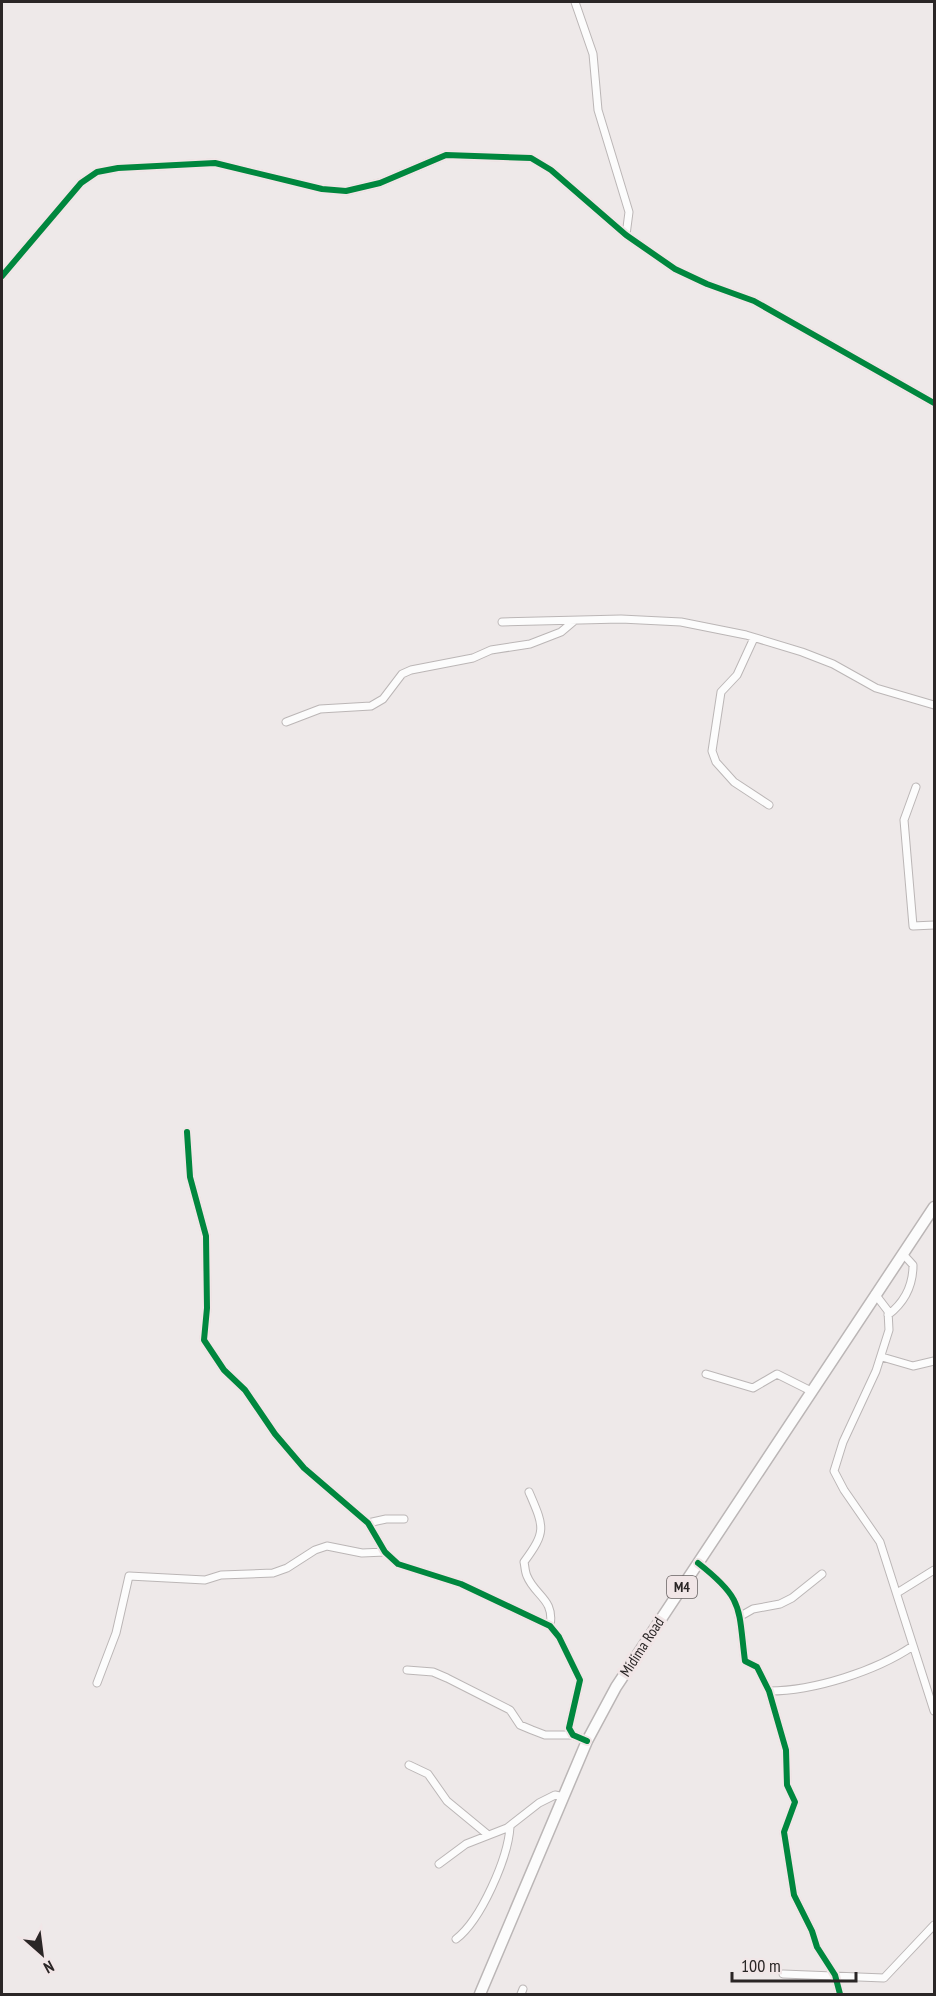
<svg xmlns="http://www.w3.org/2000/svg" width="936" height="1996" font-family="'PT Sans Narrow',sans-serif">
<style>
.lines{fill:none;stroke-linecap:round;stroke-linejoin:round}
.minor-casing{stroke:#bbb6b6;stroke-width:9}
.primary-casing{stroke:#bbb6b6;stroke-width:13}
.minor{stroke:#fcfcfc;stroke-width:7}
.primary{stroke:#fcfcfc;stroke-width:10}
.cycleway-casing{stroke:#f1e6e7;stroke-width:10}
.cycleway{stroke:#00873e;stroke-width:6}
.labels{text-anchor:middle;stroke-width:6;stroke-linejoin:round;paint-order:stroke}
.shield{fill:#f1e6e7;stroke:#666060;stroke-width:1.5}
.shield-label{font-size:14px;font-weight:bold;fill:#2a2626}
.street-label{font-size:15px;fill:#2a2626;stroke:#f1e6e7}
</style>
<rect width="100%" height="100%" fill="#eee9e9"/>
<g class="lines">
<defs>
<path id="minor" d="M 575,2 L 593,54 L 598,110 L 629,212 L 626,235
M 2,276 L 81,183 L 97,172 L 118,168 L 215,163 L 322,189 L 346,191 L 380,183 L 446,155 L 531,158 L 551,170 L 626,235 L 675,269 L 707,284 L 754,301 L 934,403
M 502,622 L 621,619 L 681,622 L 746,635 L 802,652 L 833,664 L 876,688 L 934,705
M 754,638 L 737,675 L 721,692 L 712,751 L 716,762 L 734,782 L 769,805
M 286,722 L 320,709 L 371,706 L 383,699 L 402,674 L 411,670 L 473,658 L 491,650 L 530,644 L 561,632 L 574,621
M 916,787 L 904,820 L 913,926 L 934,925
M 187,1132 L 190,1177 L 206,1236 L 207,1308 L 204,1340 L 224,1370 L 245,1390 L 275,1434 L 304,1468 L 368,1523 L 385,1552 L 398,1564 L 461,1584 L 550,1626 L 559,1637 L 580,1680 L 569,1728 L 573,1735 L 587,1741
M 875,1294 L 888,1311 L 889,1330 L 876,1371 L 843,1442 L 834,1471 L 844,1490 L 880,1542 L 934,1711
M 888,1315 C 905,1302 913,1286 913,1265 L 903,1254
M 882,1357 L 913,1366 L 934,1361
M 706,1374 L 753,1388 L 777,1374 L 811,1391
M 529,1492 C 544,1527 547,1531 524,1562 C 525,1566 525,1572 527,1576 C 535,1596 555,1599 550,1626
M 368,1523 L 386,1519 L 404,1519
M 698,1563 C 744,1599 738,1606 745,1661 L 757,1667 L 769,1691 L 786,1750 L 787,1785 L 795,1802 L 784,1832 L 794,1895 L 812,1931 L 817,1947 L 835,1975 L 840,1994
M 897,1593 L 934,1570
M 739,1617 L 753,1609 L 780,1604 L 792,1598 L 822,1574
M 407,1670 L 433,1672 L 447,1678 L 510,1710 L 520,1725 L 532,1730 L 545,1735 L 573,1735
M 97,1683 L 116,1633 L 129,1576 L 205,1580 L 221,1575 L 273,1573 L 287,1568 L 315,1550 L 327,1546 L 362,1553 L 385,1552
M 769,1691 C 814,1691 876,1671 913,1646
M 409,1765 L 428,1774 L 447,1801 L 487,1834
M 439,1864 L 466,1844 L 507,1828 L 539,1803 L 555,1795 L 564,1797
M 456,1939 C 481,1920 508,1858 510,1827
M 783,1974 L 884,1978 L 934,1925
M 521,1994 L 523,1989"/>
<path id="primary" d="M 480,1994 L 587,1741 L 616,1687 L 934,1207"/>
</defs>
<use href="#minor" class="minor-casing"/>
<use href="#primary" class="primary-casing"/>
<use href="#minor" class="minor"/>
<use href="#primary" class="primary"/>
<defs>
<path id="cycleway" d="M 2,276 L 81,183 L 97,172 L 118,168 L 215,163 L 322,189 L 346,191 L 380,183 L 446,155 L 531,158 L 551,170 L 626,235 L 675,269 L 707,284 L 754,301 L 934,403
M 187,1132 L 190,1177 L 206,1236 L 207,1308 L 204,1340 L 224,1370 L 245,1390 L 275,1434 L 304,1468 L 368,1523 L 385,1552 L 398,1564 L 461,1584 L 550,1626 L 559,1637 L 580,1680 L 569,1728 L 573,1735 L 587,1741
M 698,1563 C 744,1599 738,1606 745,1661 L 757,1667 L 769,1691 L 786,1750 L 787,1785 L 795,1802 L 784,1832 L 794,1895 L 812,1931 L 817,1947 L 835,1975 L 840,1994"/>
</defs>
<use href="#cycleway" class="cycleway-casing"/>
<use href="#cycleway" class="cycleway"/>
</g>
<g class="labels">
<rect class="shield" x="667" y="1576" width="30" height="22" rx="4.5"/>
<g class="shield-label">
<text x="682" y="1592">M4</text>
</g>
<g class="street-label">
<text transform="translate(642 1647) rotate(-57)" y="5">Midima Road</text>
</g>
</g>
<rect width="936" height="1996" fill="none" stroke="#2a2626" stroke-width="6"/>
<g transform="translate(42 1954) rotate(152)" stroke="#f1e6e7" stroke-width="4.5" paint-order="stroke">
<path d="M0-4.5L10 22L0 15L-10 22Z" fill="#2a2626"/>
<text y="-9" font-size="16" font-weight="bold" text-anchor="middle" fill="#2a2626">N</text>
</g>
<path d="M732 1972v9h124v-9" fill="none" stroke="#2a2626" stroke-width="3"/>
<text x="741" y="1972" font-size="18" fill="#2a2626" stroke="#f1e6e7" stroke-width="4.5" paint-order="stroke">100 m</text>
</svg>
